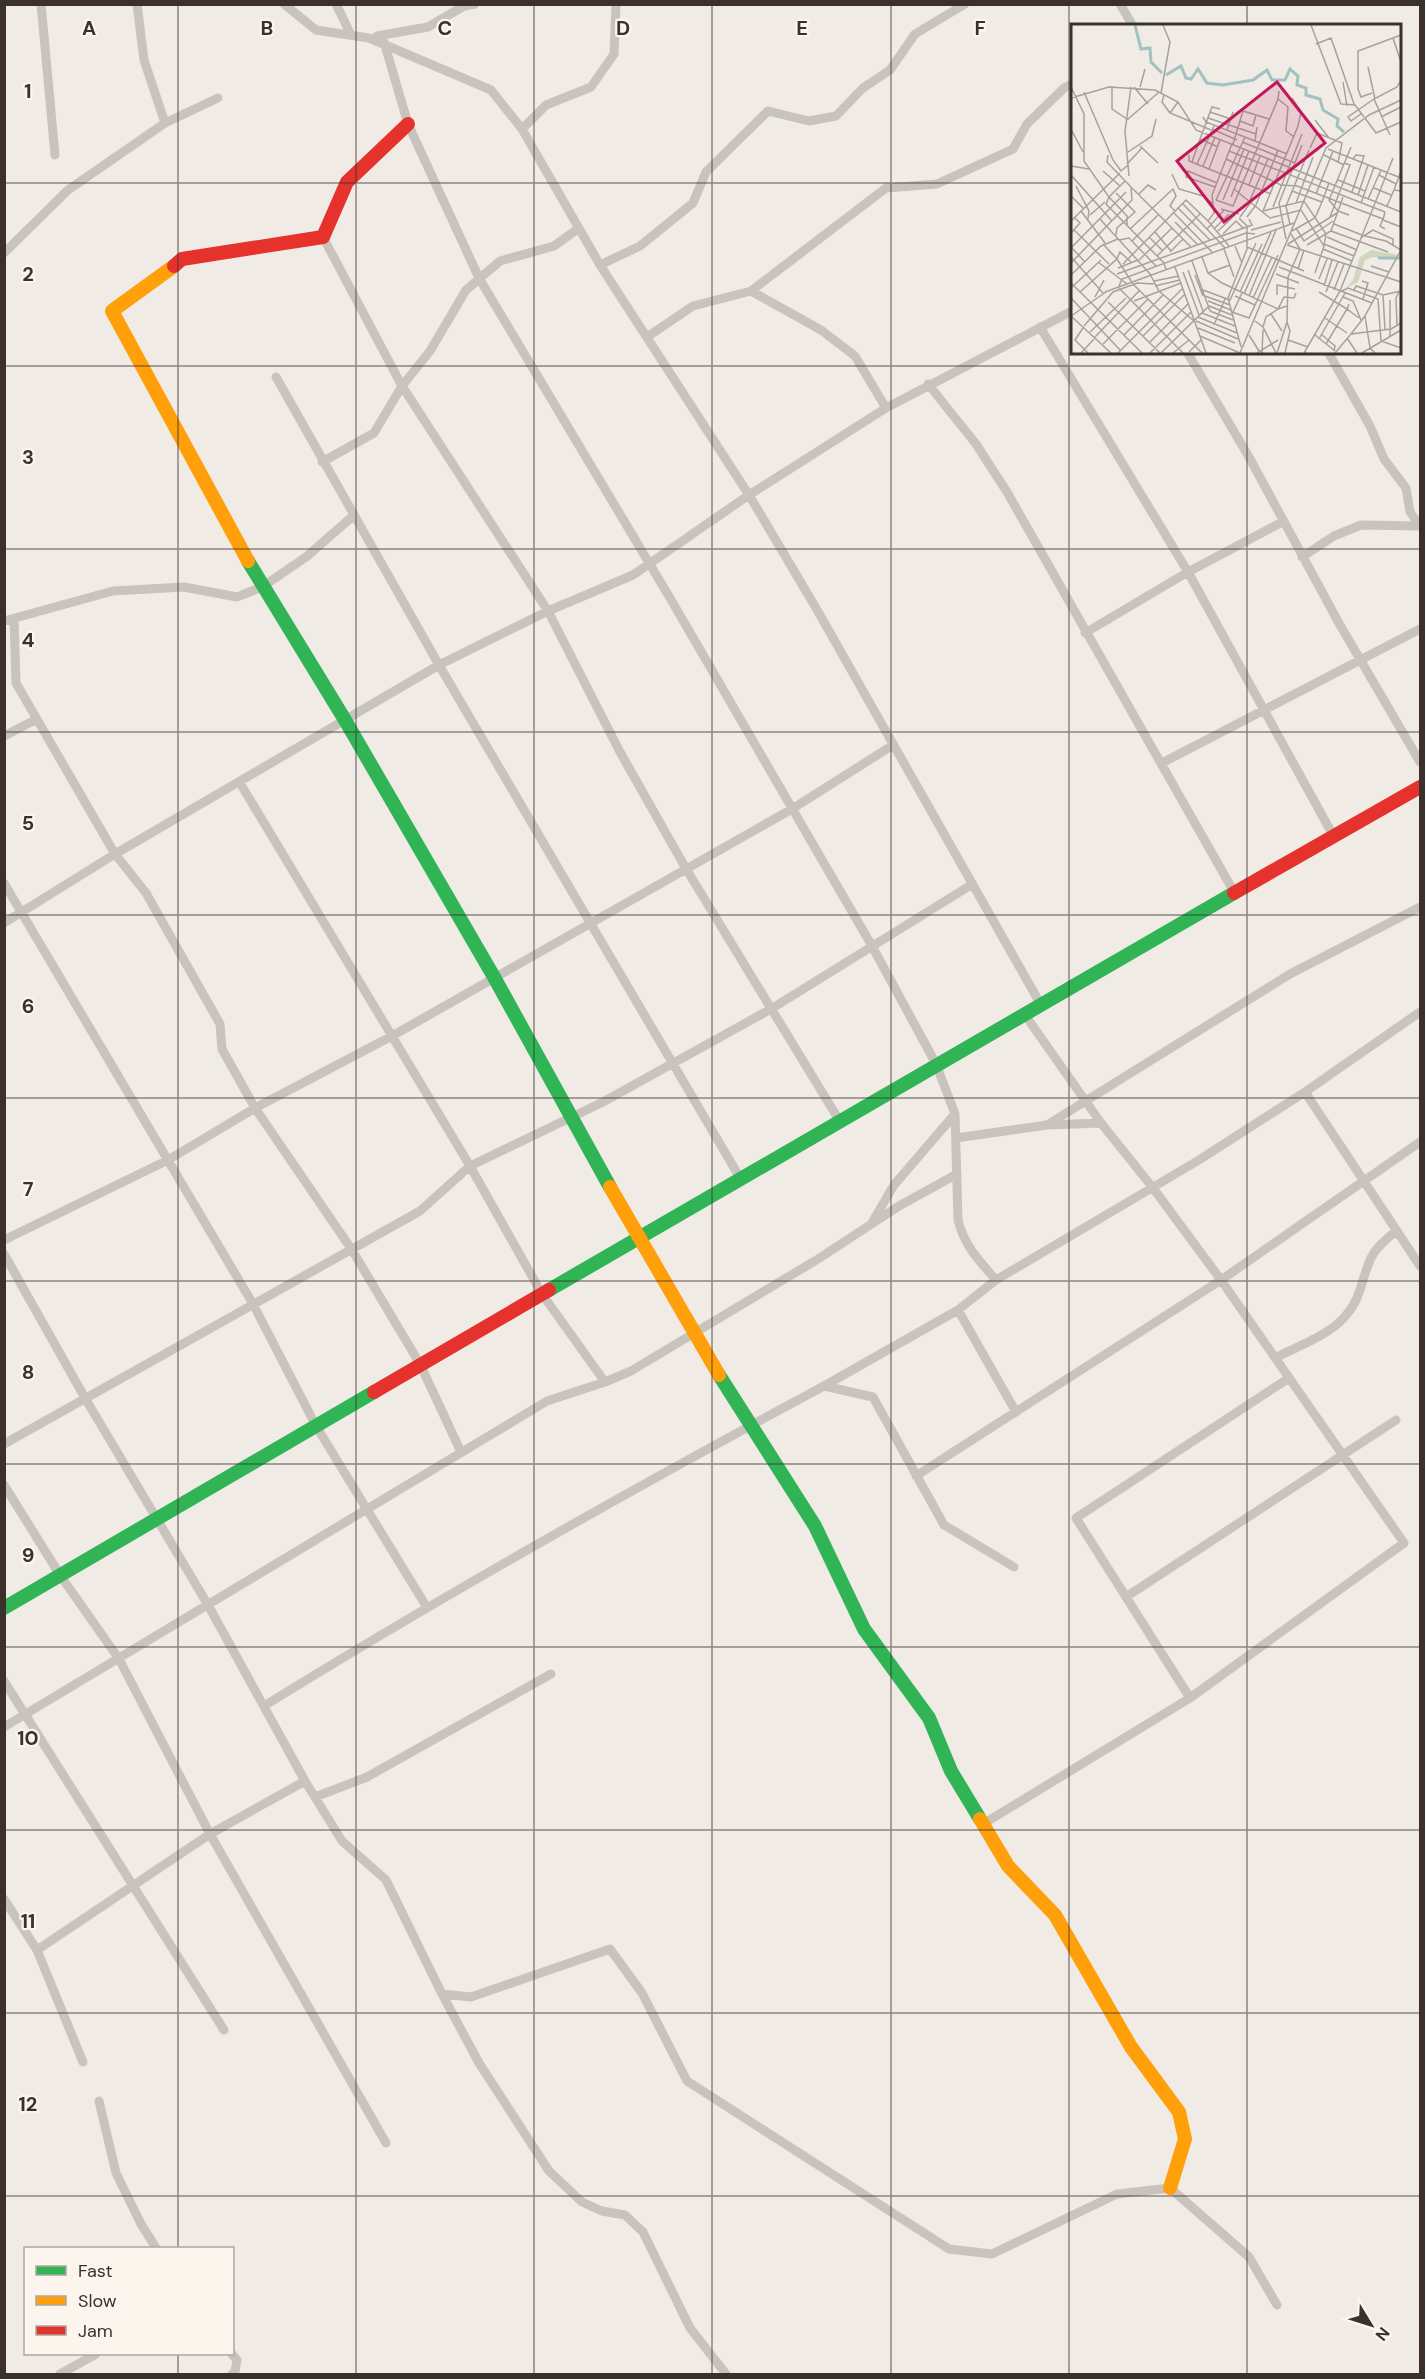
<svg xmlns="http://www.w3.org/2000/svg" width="1425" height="2379" font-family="'DM Sans',sans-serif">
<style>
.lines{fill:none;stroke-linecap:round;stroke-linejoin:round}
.street{stroke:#c9c3be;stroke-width:9}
.fast{stroke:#30b455;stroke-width:14}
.slow{stroke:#ff9f0a;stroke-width:14}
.jam{stroke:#e5322d;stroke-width:14}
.grid{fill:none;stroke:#3b302b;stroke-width:1.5;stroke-opacity:0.55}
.inset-river{fill:none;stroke:#a1c2c1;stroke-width:3}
.inset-road{fill:none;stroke:#a8a09b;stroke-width:1.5}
.view{fill:#c2185b;fill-opacity:0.15;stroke:#c2185b;stroke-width:3}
.inset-edge{fill:none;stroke:#3b302b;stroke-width:3}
.grid-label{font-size:20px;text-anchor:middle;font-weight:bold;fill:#3b302b;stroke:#fbf5ee;stroke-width:4.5;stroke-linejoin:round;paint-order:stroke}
</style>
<rect width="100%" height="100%" fill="#f0ebe5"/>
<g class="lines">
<path class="street" d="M 41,4 L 55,155
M 137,4 L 144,60 L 165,123
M 284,4 L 316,30 L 369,38 L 491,90 L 522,129 L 600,265 L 749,495 L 816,608 L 1041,1005
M 336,4 L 351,35
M 1120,4 L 1133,26
M 382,35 L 408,124 L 479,278 L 670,598 L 872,946 L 936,1064 L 955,1114 L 958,1220 C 964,1245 979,1261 996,1280
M 377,36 L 428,27 L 464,6 L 475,4
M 522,129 L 546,105 L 591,87 L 614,54 L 616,4
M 323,237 L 402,386 L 548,611 L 620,752 L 685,867 L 839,1120
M 4,253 L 68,190 L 165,123 L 218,98
M 600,265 L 640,246 L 693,203 L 706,172 L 768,111 L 809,121 L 836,116 L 863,88 L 890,70 L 915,34 L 965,4
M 751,291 L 821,330 L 855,356 L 886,408
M 1040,327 L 1188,572 L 1334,837
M 647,337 L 693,306 L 751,291 L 886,188 L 937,184 L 1013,149 L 1027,124 L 1064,88 L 1072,84
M 1187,352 L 1249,457 L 1340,625 L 1420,762
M 1328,352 L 1370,426 L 1384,459 L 1406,488 L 1410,512 L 1420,526
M 276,377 L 439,665 L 740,1178
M 928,384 L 976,444 L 1007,492 L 1234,892
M 322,462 L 374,433 L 402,386 L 430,351 L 466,290 L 500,261 L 554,246 L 579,228
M 1302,557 L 1334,536 L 1361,525 L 1420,526
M 14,619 L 16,683 L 115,854 L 146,893 L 220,1024 L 222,1049 L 255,1108 L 352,1250 L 420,1364 L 461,1452
M 4,621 L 113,591 L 184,587 L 237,597 L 262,587 L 306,557 L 353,516
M 1085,633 L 1188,572 L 1284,521
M 4,736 L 37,719
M 1162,763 L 1420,629
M 240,783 L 470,1166 L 542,1294 L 605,1382
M 4,883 L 253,1304 L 316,1426 L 426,1606
M 4,923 L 115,854 L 439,665 L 548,611 L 633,575 L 749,495 L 886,408 L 1072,311
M 1305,1092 L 1420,1266
M 1047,1125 L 1290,974 L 1420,907
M 956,1138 L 1047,1125 L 1101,1123
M 873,1221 L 894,1185 L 955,1114
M 4,1240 L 168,1160 L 255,1108 L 392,1036 L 792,809 L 893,745
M 4,1254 L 85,1398 L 208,1605 L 305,1781 L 342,1841 L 386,1880 L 442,1994 L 479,2063 L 549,2171 L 582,2202 L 602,2211 L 625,2215 L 643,2232 L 690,2328 L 726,2374
M 958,1310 L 1016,1412
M 1275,1358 C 1298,1346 1331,1335 1347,1314 C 1361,1298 1362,1277 1371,1258 C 1376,1247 1387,1239 1396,1231
M 824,1386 L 958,1310 L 996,1280 L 1199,1160 L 1305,1092 L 1420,1012
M 4,1444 L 420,1211 L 470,1166 L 603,1102 L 771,1009 L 971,885
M 916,1476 L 1221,1280 L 1420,1142
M 4,1485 L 60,1575 L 119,1659 L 210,1834 L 386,2143
M 1126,1597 L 1396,1420
M 4,1681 L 224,2030
M 1190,1698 L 1076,1518 L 1289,1378
M 264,1706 C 447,1593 634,1488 824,1386 L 873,1397 L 944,1525 L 1014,1567
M 4,1727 L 547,1401 L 605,1382 L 631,1371 L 818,1259 L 899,1206 L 957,1174
M 315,1797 L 367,1777 L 551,1674
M 983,1824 L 1190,1698 L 1404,1543 L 1221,1280 L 1153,1188 L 1101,1123 L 1025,1015
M 4,1899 L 37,1950 L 83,2062
M 37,1950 L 210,1834 L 305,1781
M 442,1994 L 471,1997 L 610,1949 L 642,1993 L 687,2081 L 949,2249 L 992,2254 L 1117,2194 L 1170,2188 L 1249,2257 L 1277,2305
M 99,2101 L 116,2173 L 141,2224 L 156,2248
M 60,2374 L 96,2354
M 232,2374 L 235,2372 L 237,2360 L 232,2354"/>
<path class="fast" d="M 248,561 L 345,720 L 494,977 L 610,1187
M 549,1290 L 1234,893
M 719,1375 L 815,1526 L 864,1629 L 929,1718 L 951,1771 L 980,1819
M 4,1608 L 374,1392"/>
<path class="slow" d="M 174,266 L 112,311 L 248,561
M 610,1187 L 719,1375
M 980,1819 L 1008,1866 L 1055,1915 L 1131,2047 L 1179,2112 L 1185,2139 L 1170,2188"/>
<path class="jam" d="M 174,266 L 182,259 L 323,237 L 347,182 L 408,124
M 1234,893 L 1420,787
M 374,1392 L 549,1290"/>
</g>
<path class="grid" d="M 178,4 L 178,2248M 356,4 L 356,2374M 534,4 L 534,2374M 712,4 L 712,2374M 891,4 L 891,2374M 1069,4 L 1069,2374M 1247,4 L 1247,26M 4,183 L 1072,183M 1400,183 L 1420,183M 1247,352 L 1247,2374M 4,366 L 1420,366M 4,549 L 1420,549M 4,732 L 1420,732M 4,915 L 1420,915M 4,1098 L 1420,1098M 4,1281 L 1420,1281M 4,1464 L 1420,1464M 4,1647 L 1420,1647M 4,1830 L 1420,1830M 4,2013 L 1420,2013M 4,2196 L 1420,2196M 178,2354 L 178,2374"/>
<g transform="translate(1071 24)">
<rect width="330" height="330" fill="#f0ebe5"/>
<path d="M 300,226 L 328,231 L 323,236 L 302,233 L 294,236 L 287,258 L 275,264 L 282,256 L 289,233 Z" fill="#d1d6bf"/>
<path class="inset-river" d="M 64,1 L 70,25 L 79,24 L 80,38 L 91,49M 95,51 L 110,42 L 115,54 L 120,55 L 127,45 L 136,59 L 152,61 L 182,56 L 196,46 L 201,56 L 214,56 L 219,45 L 227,52 L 226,61 L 235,64 L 235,71 L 249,75 L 252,86 L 267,95 L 266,102 L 273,108M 307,234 L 330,234"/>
<path class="inset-road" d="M 240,1 L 270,80 L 284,81 L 293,93M 322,14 L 330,38M 245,20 L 260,14 L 283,80M 297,43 L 304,75M 272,58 L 276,82M 41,62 L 41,85 L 56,95M 0,63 L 13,90 L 13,137 L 38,173 L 35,180 L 93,239 L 95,246M 63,63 L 77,80M 69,63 L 74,45M 208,67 L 207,75 L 217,83 L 215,107 L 223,113M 13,68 L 42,136 L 50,147 L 57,141M 90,69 L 99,18 L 92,1M 301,69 L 290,73 L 287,65 L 287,27 L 330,11M 93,71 L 91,78 L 99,89M 0,74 L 38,63 L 84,66 L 107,78 L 125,106 L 330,188M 107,78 L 99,89 L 140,106M 139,88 L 160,95M 290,90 L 280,97 L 277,93 L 303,75M 132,93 L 135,98 L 184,117M 310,93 L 330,83M 137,94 L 185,110M 294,94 L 305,109 L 330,98M 56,96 L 88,68M 244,96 L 258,114M 169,97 L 182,102 L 185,91M 186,103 L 184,117 L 216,130M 0,105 L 12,128M 141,105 L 166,116M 156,106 L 162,88M 319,111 L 303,75 L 326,63 L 330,56M 129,115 L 141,83 L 149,85M 171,118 L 224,139M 162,120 L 172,87 L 198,95M 69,122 L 87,139M 239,124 L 246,109 L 271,119 L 267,139M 257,125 L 330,154M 158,127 L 314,188M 57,128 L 81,112 L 85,95M 118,131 L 118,137 L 200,170M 253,131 L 273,141M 155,135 L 210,161 L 226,162 L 312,195 L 309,202 L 314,205M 121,138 L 129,115 L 147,123M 56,140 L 71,124M 126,140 L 143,102M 0,142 L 18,145M 132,142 L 144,113M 138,145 L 149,116M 32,147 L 49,162M 101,150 L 108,165 L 132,172 L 141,179M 0,151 L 41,197M 308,151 L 325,160M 58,152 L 54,107 L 60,63M 267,156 L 294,167M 54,157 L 38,173 L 56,192 L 56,201M 178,161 L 189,132M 5,162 L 18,187 L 17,195M 144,163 L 115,153 L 117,147 L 146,159M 61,164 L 120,223M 303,164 L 320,171M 163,165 L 199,194 L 230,186 L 253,222 L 244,249M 323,166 L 330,147M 221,167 L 251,178 L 244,194 L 221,207M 281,168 L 293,132 L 285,131 L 282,135M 68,170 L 77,161 L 85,166M 245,170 L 262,127M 287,171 L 297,141M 0,172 L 13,185M 160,173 L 178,127M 297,175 L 310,146M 145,176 L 162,182 L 207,75M 145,176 L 174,113M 152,176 L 173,125M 179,176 L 197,135M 251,178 L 258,159M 225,179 L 242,133M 290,179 L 303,143M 112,180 L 154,224M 316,182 L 323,166 L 330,167M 202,183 L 231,110M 107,184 L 139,216M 150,185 L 168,190M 10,187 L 34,219M 192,187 L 227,102 L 230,88 L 221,74M 192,187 L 233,177 L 255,210 L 253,222M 314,188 L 312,196 L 330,203M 103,189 L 141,228M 19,191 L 34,178M 278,191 L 267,187 L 258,176 L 280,123M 169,193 L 180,178M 176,193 L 185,181 L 207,126M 259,193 L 279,141 L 273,139M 168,194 L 176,202 L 176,225 L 157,274 L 170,323M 29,195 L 80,251M 0,197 L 49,149M 104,198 L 127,221M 263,200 L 291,211M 219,201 L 215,182 L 238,126M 144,204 L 158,190M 225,204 L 233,217 L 262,197M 59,205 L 102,165 L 105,172 L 99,182 L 104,187M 136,205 L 153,186M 3,206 L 38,240M 180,206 L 210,198M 147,207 L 164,191M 260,207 L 317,228M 84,208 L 100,227M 0,209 L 9,199 L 4,194M 152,210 L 165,197 L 172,204M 45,211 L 46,204 L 64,188 L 45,169M 294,212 L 315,217 L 330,226M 78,213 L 91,226M 256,213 L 286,226M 291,213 L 302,206 L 322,215 L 322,222M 215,215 L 208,179 L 231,121M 48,216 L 58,214 L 85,242M 61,217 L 88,190M 32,220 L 46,235 L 49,228 L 60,238M 217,220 L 266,189M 253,220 L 283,232M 216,221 L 330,258M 236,221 L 260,207 L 272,173M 158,222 L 137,197 L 143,189 L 141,171 L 161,120M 164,222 L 171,239M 176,223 L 233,247M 0,224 L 55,168M 1,224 L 14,238M 153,225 L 163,253M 252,225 L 281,237M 99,228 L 112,215M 86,232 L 129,190M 0,233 L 32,269M 131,233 L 137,249 L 151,259 L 207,285 L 216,282M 68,236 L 101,204M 121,237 L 139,287M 27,238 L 56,260M 0,239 L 61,176 L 60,163 L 36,138 L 37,131M 52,240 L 115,176 L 137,197M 300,242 L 318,248M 104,243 L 135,329M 208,243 L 301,279M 47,244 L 67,236M 227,245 L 233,226M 117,246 L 132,287M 112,248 L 128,291M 137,249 L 159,241M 46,250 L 181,201 L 178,195M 205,250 L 228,259M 0,251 L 30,222 L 47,215M 124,251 L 132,272M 80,252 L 88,267 L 123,297M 248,255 L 256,235M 83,257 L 108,252M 291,257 L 297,259 L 292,275M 0,259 L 71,329M 48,262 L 51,255 L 175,209 L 184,210M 84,262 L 109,256M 253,262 L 261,236M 0,264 L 30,236M 48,264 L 112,329M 132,266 L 159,276 L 185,219M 263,266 L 273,240M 283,266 L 285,262 L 312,271 L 330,267M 271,267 L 277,264 L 307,275 L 310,317 L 330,324M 9,268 L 46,235 L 62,260 L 131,329M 34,268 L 223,199M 169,268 L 191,220M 248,268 L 276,285 L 255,320M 255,268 L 267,238M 173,270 L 200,208M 206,271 L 206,261 L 224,265M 312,271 L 314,306M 134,272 L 159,281M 164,272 L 184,281M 178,272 L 205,206M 24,273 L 33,256M 272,273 L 282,277 L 290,296M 0,274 L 49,326M 182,274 L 201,233M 319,276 L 319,313M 63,277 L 110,259M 137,277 L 160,286M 37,278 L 89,329M 278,280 L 276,285 L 288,294M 139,287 L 162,296M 161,288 L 178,294 L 207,231M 162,288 L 171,269M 131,289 L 164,302M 200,290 L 211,307M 0,292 L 35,268M 1,293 L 40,329M 127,293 L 166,309M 254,294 L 276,309M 125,297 L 167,315M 184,297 L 192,303 L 205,329M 143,301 L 154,275M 326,301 L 325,274 L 328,268M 13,302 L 42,268 L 66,259 L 83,260M 192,303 L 195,293 L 207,285 L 213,273 L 223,274 L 225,269M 12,304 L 4,316 L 17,329M 127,304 L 164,319M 19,308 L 55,274M 280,310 L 294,292M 53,311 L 92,271M 178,311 L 188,327M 244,311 L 264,327M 251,311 L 264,322 L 263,327M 72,312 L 114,270M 129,312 L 169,329M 24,313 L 68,267M 276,314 L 286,329M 248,315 L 274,269M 217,316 L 237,323M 79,318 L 118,279M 32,320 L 77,275M 118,328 L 131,315M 10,329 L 23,315M 47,329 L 112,264M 79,329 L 120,288M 90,329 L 138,282 L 161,291M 102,329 L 118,316M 169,329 L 255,124 L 298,91 L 330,76M 186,329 L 207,316M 191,329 L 192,306M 206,329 L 216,298 L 217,253 L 229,225 L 220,210M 214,329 L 219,307 L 216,298M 233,329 L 269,267 L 322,134M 264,329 L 280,310 L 320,305 L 330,299M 291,329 L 330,306M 304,329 L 299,324 L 294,292 L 330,226"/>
<path class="view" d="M 206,58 L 254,119 L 153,198 L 106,137 Z"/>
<rect width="330" height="330" class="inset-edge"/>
</g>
<g class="grid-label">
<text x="89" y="35">A</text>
<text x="267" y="35">B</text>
<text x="445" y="35">C</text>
<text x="623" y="35">D</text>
<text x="802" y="35">E</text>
<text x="980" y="35">F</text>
<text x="28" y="98">1</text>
<text x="28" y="281">2</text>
<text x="28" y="464">3</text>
<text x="28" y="647">4</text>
<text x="28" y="830">5</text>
<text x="28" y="1013">6</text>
<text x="28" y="1196">7</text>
<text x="28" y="1379">8</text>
<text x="28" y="1562">9</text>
<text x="28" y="1745">10</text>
<text x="28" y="1928">11</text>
<text x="28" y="2111">12</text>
</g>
<rect width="1425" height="2379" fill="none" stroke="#3b302b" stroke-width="12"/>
<rect x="24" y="2247" width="210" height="108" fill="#fbf5ee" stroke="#aea6a0" stroke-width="1.5"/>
<rect x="36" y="2266" width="30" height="9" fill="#30b455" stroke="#aea6a0" stroke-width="1.5"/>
<text x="78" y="2277" font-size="18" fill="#3b302b">Fast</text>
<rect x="36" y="2296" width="30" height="9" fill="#ff9f0a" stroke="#aea6a0" stroke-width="1.5"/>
<text x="78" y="2307" font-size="18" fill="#3b302b">Slow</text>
<rect x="36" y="2326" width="30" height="9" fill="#e5322d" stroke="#aea6a0" stroke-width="1.5"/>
<text x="78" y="2337" font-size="18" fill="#3b302b">Jam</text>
<g transform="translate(1371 2325) rotate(128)" stroke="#fbf5ee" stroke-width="4.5" paint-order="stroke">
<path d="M0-4.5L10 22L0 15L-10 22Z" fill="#3b302b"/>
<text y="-9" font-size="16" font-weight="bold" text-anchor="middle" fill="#3b302b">N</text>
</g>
</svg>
